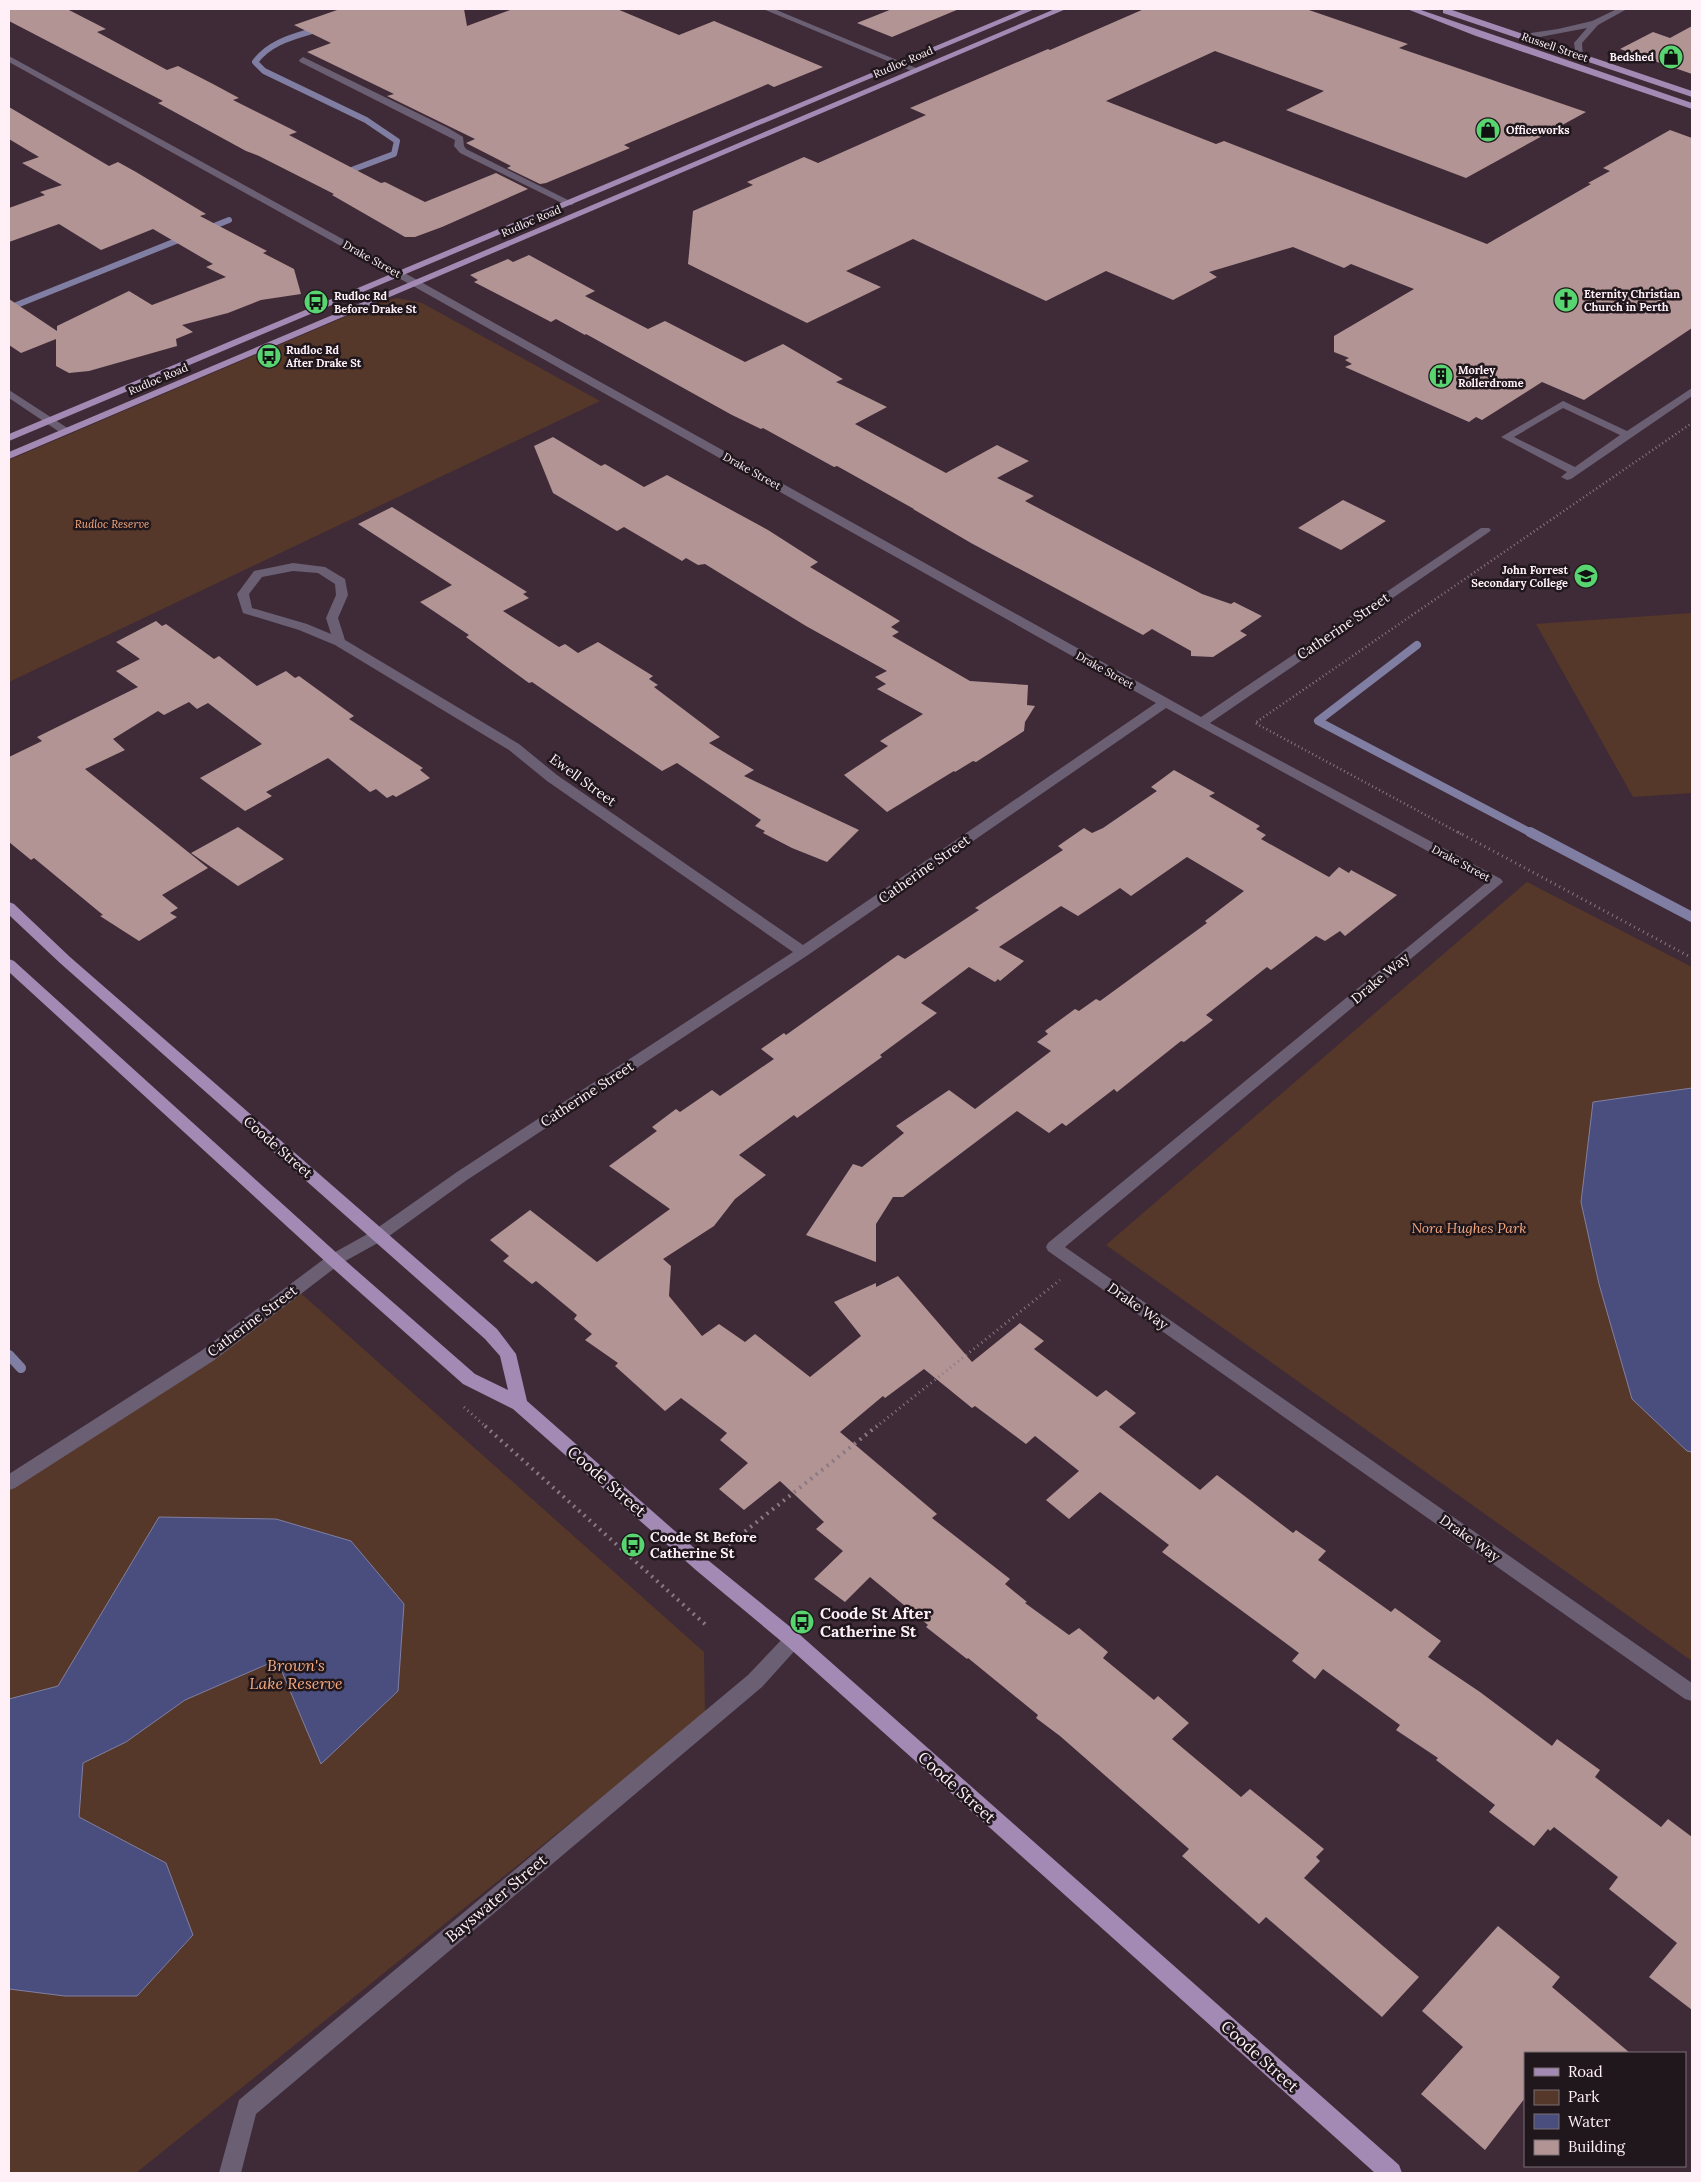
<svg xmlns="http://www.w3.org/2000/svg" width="1701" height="2182" font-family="Lora,serif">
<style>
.green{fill:#553829}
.water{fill:#4a4e7e;stroke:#807fa3}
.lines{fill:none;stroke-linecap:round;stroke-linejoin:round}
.stream-far2{stroke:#807fa3;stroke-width:6}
.stream-far1{stroke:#807fa3;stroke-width:8}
.stream{stroke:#807fa3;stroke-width:10}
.building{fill:#b29494}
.path-far2{stroke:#8a7882;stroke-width:2.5;stroke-dasharray:1 3;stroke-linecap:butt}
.path-far1{stroke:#8a7882;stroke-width:3;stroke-dasharray:1 4;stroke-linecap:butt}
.path{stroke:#8a7882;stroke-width:4;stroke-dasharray:2 5;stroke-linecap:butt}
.minor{fill:#6b5f74;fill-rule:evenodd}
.major{fill:#a38ab4;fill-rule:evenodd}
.labels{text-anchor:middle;stroke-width:5;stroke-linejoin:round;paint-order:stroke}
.far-street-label{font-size:11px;fill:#fff0f8;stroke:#20171c}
.far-poi-label{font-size:11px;font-weight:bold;fill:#fff0f8;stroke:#20171c;text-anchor:start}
.far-park-label{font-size:11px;font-style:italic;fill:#f7a97f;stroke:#20171c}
.street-label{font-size:14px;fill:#fff0f8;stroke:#20171c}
.park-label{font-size:14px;font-style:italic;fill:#f7a97f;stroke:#20171c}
.poi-label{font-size:14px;font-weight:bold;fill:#fff0f8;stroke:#20171c;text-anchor:start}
.near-street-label{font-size:16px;fill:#fff0f8;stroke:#20171c}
.near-poi-label{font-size:16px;font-weight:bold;fill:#fff0f8;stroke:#20171c;text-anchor:start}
.near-park-label{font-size:16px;font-style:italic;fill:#f7a97f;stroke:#20171c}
</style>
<rect width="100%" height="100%" fill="#3f2b37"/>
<path class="green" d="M 397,298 L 422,303 L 600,401 L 9,682 L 9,460 L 380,302 Z
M 1692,613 L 1692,793 L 1633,797 L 1536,624 Z
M 1527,882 L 1692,967 L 1692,1661 L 1106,1245 Z
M 296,1289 L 704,1652 L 705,1714 L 136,2173 L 9,2173 L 9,1483 L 115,1415 Z"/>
<path class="water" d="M 1692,1088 L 1692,1452 L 1687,1451 L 1632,1399 L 1599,1284 L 1581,1202 L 1593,1102 Z
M 159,1517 L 276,1519 L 351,1541 L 404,1604 L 398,1691 L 321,1764 L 277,1660 L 185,1700 L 126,1742 L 83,1763 L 79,1817 L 166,1863 L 193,1935 L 137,1996 L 65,1996 L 9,1989 L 9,1699 L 58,1686 Z"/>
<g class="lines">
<path class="stream-far2" d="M 322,28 C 298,36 271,40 255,62 L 264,71 L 366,120 L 397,141 L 394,154 L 341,174
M 204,230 L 229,220
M 9,308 L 186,237"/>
<path class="stream-far1" d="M 1417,645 L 1318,721 L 1533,834"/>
<path class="stream" d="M 1530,832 L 1692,917
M 9,1355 L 21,1368"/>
</g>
<path class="building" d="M 9,9 L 67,9 L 106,29 L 97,32 L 167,70 L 178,66 L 213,84 L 239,98 L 233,100 L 297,132 L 289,135 L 381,183 L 385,182 L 425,202 L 496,173 L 528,189 L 442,227 L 415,237 L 405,237 L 332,195 L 334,194 L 259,156 L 246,151 L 158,103 L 163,101 L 9,21 Z
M 340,9 L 464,9 L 467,26 L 513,9 L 617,9 L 679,35 L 714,21 L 823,67 L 774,87 L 768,84 L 624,145 L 630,148 L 546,183 L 540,184 L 507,168 L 511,166 L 466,143 L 475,139 L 387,96 L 394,94 L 307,52 L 331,43 L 294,25 Z
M 892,9 L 959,9 L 892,37 L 857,23 Z
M 1144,9 L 1306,9 L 1408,44 L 1399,48 L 1586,112 L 1466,178 L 1286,110 L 1324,91 L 1215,51 L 1106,101 L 1216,144 L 1224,141 L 1487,244 L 1591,184 L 1588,183 L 1610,171 L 1603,168 L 1670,130 L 1692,138 L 1692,328 L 1584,400 L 1542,382 L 1482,420 L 1476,417 L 1469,422 L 1345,367 L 1352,364 L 1345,360 L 1349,358 L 1334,352 L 1334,336 L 1414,289 L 1351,264 L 1344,268 L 1293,247 L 1209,272 L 1217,277 L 1173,300 L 1106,271 L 1046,301 L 913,239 L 846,271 L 881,287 L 807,323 L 688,264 L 693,211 L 753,185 L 747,182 L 804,157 L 818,163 L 926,115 L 910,108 L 1048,49 L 1050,50 Z
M 1692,26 L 1692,74 L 1620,49 L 1653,32 L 1670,38 Z
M 9,107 L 109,166 L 118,162 L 136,172 L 206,214 L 200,216 L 267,251 L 263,253 L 294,269 L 301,294 L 261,300 L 228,313 L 182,325 L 193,332 L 176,339 L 177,346 L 89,371 L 69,373 L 56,366 L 56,339 L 21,353 L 9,345 L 9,299 L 57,331 L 57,326 L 129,291 L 152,305 L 226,277 L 206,267 L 213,264 L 153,229 L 101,250 L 59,224 L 9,242 L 9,208 L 45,195 L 40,192 L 62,185 L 22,163 L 39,157 L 9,139 Z
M 529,255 L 595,291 L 585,296 L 648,329 L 665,321 L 745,362 L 783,344 L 843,379 L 836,382 L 887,407 L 855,424 L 946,473 L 997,445 L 1029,461 L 997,478 L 1034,496 L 1025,501 L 1202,594 L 1231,604 L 1234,602 L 1262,616 L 1240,631 L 1247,635 L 1213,657 L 1191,656 L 1191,651 L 1152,629 L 1143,635 L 971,543 L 913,509 L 914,509 L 837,466 L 834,467 L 763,428 L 761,429 L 732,415 L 586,334 L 585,335 L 556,319 L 551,322 L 503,297 L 474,282 L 478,280 L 470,275 L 508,259 L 513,262 Z
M 553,437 L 601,466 L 605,464 L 644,487 L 667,475 L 768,530 L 818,562 L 810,567 L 900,621 L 891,627 L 899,632 L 892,636 L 970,681 L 1028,685 L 1027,705 L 1035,706 L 1025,722 L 1024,731 L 976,762 L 973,761 L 955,772 L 954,771 L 887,812 L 844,775 L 888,746 L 880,741 L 923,714 L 877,689 L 886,684 L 875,677 L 887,671 L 806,626 L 705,564 L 698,565 L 686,558 L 682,561 L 624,527 L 617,531 L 553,493 L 534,446 Z
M 1343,500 L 1386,521 L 1341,550 L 1298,528 Z
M 392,507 L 527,592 L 523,594 L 529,598 L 503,611 L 559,647 L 565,644 L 578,653 L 598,642 L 653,676 L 649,679 L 658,685 L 654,687 L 720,737 L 709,743 L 754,770 L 744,776 L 859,830 L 827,862 L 792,848 L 763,833 L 765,831 L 755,826 L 761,820 L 677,763 L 662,771 L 532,682 L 529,683 L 466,637 L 469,635 L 420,602 L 452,585 L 358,524 Z
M 156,621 L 162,626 L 166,624 L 214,659 L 219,656 L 257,686 L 286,671 L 295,678 L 299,676 L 354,716 L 349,719 L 423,768 L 420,770 L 430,778 L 396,797 L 393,795 L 387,798 L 376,789 L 370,792 L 328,758 L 266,792 L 272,796 L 245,811 L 200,778 L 262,744 L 208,703 L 197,709 L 189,702 L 164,715 L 158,711 L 113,739 L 125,750 L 85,769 L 208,868 L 162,895 L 178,908 L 170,913 L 177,917 L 139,941 L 100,916 L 103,915 L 34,858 L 31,860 L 9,842 L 9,757 L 42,741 L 37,737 L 138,687 L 116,671 L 140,659 L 116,642 Z
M 1174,770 L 1215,793 L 1209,796 L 1260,826 L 1256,829 L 1266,835 L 1261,839 L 1329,877 L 1339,867 L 1349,873 L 1351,870 L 1397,895 L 1345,936 L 1340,931 L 1325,941 L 1316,936 L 1271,970 L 1267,967 L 1206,1015 L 1213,1020 L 1184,1042 L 1181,1041 L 1117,1092 L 1114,1089 L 1066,1126 L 1062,1123 L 1049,1133 L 1017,1111 L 903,1197 L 893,1197 L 876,1224 L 876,1262 L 806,1235 L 853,1164 L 862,1167 L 904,1133 L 896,1126 L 949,1090 L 975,1109 L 1051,1051 L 1037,1042 L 1048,1034 L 1045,1031 L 1075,1009 L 1079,1011 L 1096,999 L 1100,1001 L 1207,923 L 1205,921 L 1244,891 L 1187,857 L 1131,896 L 1120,888 L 1078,916 L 1061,906 L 999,947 L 1024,961 L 1000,981 L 998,979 L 995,982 L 969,967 L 921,1003 L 937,1013 L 880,1055 L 882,1057 L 797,1118 L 794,1115 L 739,1155 L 766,1175 L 735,1199 L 714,1226 L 663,1259 L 671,1266 L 669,1296 L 702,1336 L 719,1324 L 745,1342 L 755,1334 L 810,1377 L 861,1336 L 834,1302 L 876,1283 L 876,1287 L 898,1276 L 972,1362 L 1020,1323 L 1044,1341 L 1034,1349 L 1097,1397 L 1106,1390 L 1136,1413 L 1119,1427 L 1200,1490 L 1217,1475 L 1293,1533 L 1296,1530 L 1326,1551 L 1318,1560 L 1391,1612 L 1395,1608 L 1441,1641 L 1428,1657 L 1480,1692 L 1552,1746 L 1557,1739 L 1600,1770 L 1595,1777 L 1661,1827 L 1668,1819 L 1692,1837 L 1692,2010 L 1649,1977 L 1677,1943 L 1609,1889 L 1618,1877 L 1554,1827 L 1550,1831 L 1548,1829 L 1534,1846 L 1489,1812 L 1495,1805 L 1436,1760 L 1438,1758 L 1396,1730 L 1400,1725 L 1323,1669 L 1315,1679 L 1292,1661 L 1299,1653 L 1162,1552 L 1169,1545 L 1100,1492 L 1069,1519 L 1046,1500 L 1079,1471 L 1035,1436 L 1026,1444 L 975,1406 L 972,1408 L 924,1369 L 885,1398 L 883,1396 L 840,1432 L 937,1514 L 932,1518 L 1010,1579 L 1005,1584 L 1027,1602 L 1025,1603 L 1069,1635 L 1079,1628 L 1108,1652 L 1103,1658 L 1154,1700 L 1158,1696 L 1189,1723 L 1172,1739 L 1241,1797 L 1250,1789 L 1324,1849 L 1316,1857 L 1320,1861 L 1304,1878 L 1419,1977 L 1382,2017 L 1266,1917 L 1259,1924 L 1182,1856 L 1189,1849 L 1060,1736 L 1036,1718 L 1038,1715 L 968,1658 L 967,1659 L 926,1627 L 928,1625 L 870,1577 L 845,1602 L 814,1579 L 843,1551 L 816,1529 L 824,1522 L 780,1481 L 744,1510 L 719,1489 L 748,1463 L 720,1440 L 727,1433 L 681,1398 L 665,1411 L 615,1366 L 618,1363 L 585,1340 L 592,1334 L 574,1319 L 577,1315 L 536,1281 L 532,1284 L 503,1261 L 509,1256 L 490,1240 L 530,1210 L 597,1262 L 670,1209 L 609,1166 L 657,1131 L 652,1127 L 676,1109 L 680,1112 L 712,1090 L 720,1096 L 774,1059 L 761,1049 L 784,1033 L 786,1035 L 898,955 L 905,959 L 979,910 L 975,908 L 1063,850 L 1058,846 L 1084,828 L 1092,833 L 1103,828 L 1157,791 L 1151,787 Z
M 238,827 L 284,859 L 238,886 L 191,853 Z
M 1498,1926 L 1560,1977 L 1552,1987 L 1630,2053 L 1525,2053 L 1525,2098 L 1485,2150 L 1421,2094 L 1463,2047 L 1422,2011 Z"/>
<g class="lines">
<path class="path-far2" d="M 1461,834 L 1255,723 L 1692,423"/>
<path class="path-far1" d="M 1458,832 L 1692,958
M 464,1407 L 486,1427
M 876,1427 L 1060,1280"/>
<path class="path" d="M 485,1426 L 707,1626
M 723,1549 L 877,1426"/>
<path class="minor" d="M 763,9 L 774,9 L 921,70 L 914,72 Z
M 1617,9 L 1627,9 L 1598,25 L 1582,43 L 1583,58 L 1576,56 L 1574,43 L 1587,28 L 1524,40 L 1520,37 L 1524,34 L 1558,29 L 1592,21 Z
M 9,56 L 421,282 L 1201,717 L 1481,528 L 1489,528 L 1491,530 L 1489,532 L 1210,723 L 1501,879 L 1503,882 L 1065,1247 L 1692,1683 L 1692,1701 L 1685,1699 L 1048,1251 L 1046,1247 L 1048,1243 L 1486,883 L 1166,708 L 808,955 L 467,1180 L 385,1239 L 340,1264 L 213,1361 L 15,1488 L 9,1490 L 9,1474 L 201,1351 L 328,1256 L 373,1231 L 457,1172 L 793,952 L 547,781 L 509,750 L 335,645 L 299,630 L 243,613 L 237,594 L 254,571 L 293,563 L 325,567 L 345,579 L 348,595 L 338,618 L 345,640 L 519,744 L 557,775 L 803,945 L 1156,703 L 413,286 L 9,62 ZM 293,571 L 318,573 L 335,584 L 336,595 L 326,618 L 331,634 L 307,624 L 252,608 L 249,594 L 262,577 Z
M 303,57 L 448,128 L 463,137 L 464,146 L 466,149 L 574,203 L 572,205 L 566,205 L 460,153 L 454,146 L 455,140 L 300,62 L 299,60 Z
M 1692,388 L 1692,396 L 1571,479 L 1567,480 L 1561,477 L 1567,472 L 1501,437 L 1563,401 L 1627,431 ZM 1563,408 L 1620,435 L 1575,467 L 1514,437 Z
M 9,390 L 69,429 L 70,431 L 69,433 L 61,433 L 9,398 Z
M 793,1632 L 799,1634 L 802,1640 L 799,1646 L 762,1687 L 256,2114 L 241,2173 L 219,2173 L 239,2100 L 748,1675 L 787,1634 Z"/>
<path class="major" d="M 1024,9 L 1035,9 L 9,441 L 9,434 Z
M 1055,9 L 1066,9 L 9,459 L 9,452 Z
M 1407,9 L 1418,9 L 1692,103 L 1692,109 L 1476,36 Z
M 1443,9 L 1449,9 L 1692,91 L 1692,97 L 1443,13 Z
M 9,902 L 14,904 L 70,957 L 497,1329 L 516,1354 L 527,1401 L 709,1561 L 799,1634 L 1399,2165 L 1402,2173 L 1375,2173 L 787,1646 L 697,1571 L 513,1409 L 463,1384 L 328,1264 L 9,972 L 9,959 L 14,961 L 340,1256 L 475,1374 L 508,1390 L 500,1356 L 485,1339 L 60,963 L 9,915 Z"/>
</g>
<defs>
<symbol id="shop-disc" viewBox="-11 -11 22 22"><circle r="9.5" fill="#58d570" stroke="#20171c"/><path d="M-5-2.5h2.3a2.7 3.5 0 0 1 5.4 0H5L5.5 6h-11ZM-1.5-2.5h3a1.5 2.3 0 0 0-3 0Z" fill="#111"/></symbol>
<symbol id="church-disc" viewBox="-11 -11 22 22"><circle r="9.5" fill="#58d570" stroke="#20171c"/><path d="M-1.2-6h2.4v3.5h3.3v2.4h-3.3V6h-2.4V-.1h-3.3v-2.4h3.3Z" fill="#111"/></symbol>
<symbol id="bus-disc" viewBox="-11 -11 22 22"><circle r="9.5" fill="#58d570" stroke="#20171c"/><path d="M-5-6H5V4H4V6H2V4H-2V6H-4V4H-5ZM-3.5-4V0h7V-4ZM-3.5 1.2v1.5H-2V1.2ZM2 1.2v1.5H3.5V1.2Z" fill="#111"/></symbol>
<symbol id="building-disc" viewBox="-11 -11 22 22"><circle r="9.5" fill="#58d570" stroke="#20171c"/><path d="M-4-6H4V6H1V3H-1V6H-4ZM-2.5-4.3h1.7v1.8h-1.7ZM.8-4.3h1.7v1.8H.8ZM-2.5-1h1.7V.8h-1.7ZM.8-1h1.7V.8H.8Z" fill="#111"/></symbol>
<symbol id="school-disc" viewBox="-11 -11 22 22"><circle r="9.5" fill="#58d570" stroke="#20171c"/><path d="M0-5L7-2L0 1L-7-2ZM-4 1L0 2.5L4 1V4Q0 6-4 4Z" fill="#111"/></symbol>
</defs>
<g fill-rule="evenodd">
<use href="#shop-disc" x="1657" y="43" width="28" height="28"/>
<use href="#shop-disc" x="1474" y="116" width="28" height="28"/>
<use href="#church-disc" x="1552" y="286" width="28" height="28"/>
<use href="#bus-disc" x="302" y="288" width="28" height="28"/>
<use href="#bus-disc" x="255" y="342" width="28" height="28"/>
<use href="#building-disc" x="1427" y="362" width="28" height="28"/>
<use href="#school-disc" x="1572" y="562" width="28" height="28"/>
<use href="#bus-disc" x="619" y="1531" width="28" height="28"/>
<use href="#bus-disc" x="788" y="1608" width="28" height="28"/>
</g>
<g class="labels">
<g class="far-street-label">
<text transform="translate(1555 47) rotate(19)" y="4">Russell Street</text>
<text transform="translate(903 62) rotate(-23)" y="4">Rudloc Road</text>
<text transform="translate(531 221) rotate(-23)" y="4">Rudloc Road</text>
<text transform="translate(372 259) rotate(29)" y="4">Drake Street</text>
<text transform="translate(158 379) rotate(-23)" y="4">Rudloc Road</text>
<text transform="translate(752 471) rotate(29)" y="4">Drake Street</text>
<text transform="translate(1105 670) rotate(29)" y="4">Drake Street</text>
<text transform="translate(1461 863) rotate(28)" y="4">Drake Street</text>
</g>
<g class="far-poi-label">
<text x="1654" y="61" text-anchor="end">Bedshed</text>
<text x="1506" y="134">Officeworks</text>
<text x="1584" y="298">Eternity Christian<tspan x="1584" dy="13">Church in Perth</tspan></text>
<text x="334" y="300">Rudloc Rd<tspan x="334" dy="13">Before Drake St</tspan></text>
<text x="286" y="354">Rudloc Rd<tspan x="286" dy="13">After Drake St</tspan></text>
<text x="1458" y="374">Morley<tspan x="1458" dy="13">Rollerdrome</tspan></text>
<text x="1568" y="574" text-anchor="end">John Forrest<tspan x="1568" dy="13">Secondary College</tspan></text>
</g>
<g class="far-park-label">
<text x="112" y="528">Rudloc Reserve</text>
</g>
<g class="street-label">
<text transform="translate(1343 626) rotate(-34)" y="5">Catherine Street</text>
<text transform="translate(583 780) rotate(36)" y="5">Ewell Street</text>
<text transform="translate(924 869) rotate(-35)" y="5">Catherine Street</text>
<text transform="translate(1380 978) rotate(-40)" y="5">Drake Way</text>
<text transform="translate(587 1094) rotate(-33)" y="5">Catherine Street</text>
<text transform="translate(278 1147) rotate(41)" y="5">Coode Street</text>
<text transform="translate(1138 1306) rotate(35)" y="5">Drake Way</text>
<text transform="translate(252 1321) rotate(-37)" y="5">Catherine Street</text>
<text transform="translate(1470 1538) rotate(35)" y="5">Drake Way</text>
</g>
<g class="park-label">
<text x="1469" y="1233">Nora Hughes Park</text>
</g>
<g class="poi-label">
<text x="650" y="1542">Coode St Before<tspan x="650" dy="16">Catherine St</tspan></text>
</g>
<g class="near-street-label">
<text transform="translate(607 1481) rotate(41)" y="6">Coode Street</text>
<text transform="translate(957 1787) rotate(42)" y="6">Coode Street</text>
<text transform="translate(496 1898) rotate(-40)" y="6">Bayswater Street</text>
<text transform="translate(1260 2056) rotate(42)" y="6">Coode Street</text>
</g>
<g class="near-poi-label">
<text x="820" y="1619">Coode St After<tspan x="820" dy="18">Catherine St</tspan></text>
</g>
<g class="near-park-label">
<text x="296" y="1671">Brown's<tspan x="296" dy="18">Lake Reserve</tspan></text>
</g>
</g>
<rect width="1701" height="2182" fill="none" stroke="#fff0f8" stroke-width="20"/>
<rect x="1524" y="2052" width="162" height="115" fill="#20171c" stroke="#796e74"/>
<rect x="1534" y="2068" width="25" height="8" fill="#a38ab4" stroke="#796e74"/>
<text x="1568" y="2077" font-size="15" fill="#fff0f8">Road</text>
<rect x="1534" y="2090" width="25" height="15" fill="#553829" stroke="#796e74"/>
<text x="1568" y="2102" font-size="15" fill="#fff0f8">Park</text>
<rect x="1534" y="2114" width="25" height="15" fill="#4a4e7e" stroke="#796e74"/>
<text x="1568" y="2127" font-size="15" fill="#fff0f8">Water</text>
<rect x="1534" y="2140" width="25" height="15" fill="#b29494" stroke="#796e74"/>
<text x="1568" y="2152" font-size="15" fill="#fff0f8">Building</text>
</svg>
